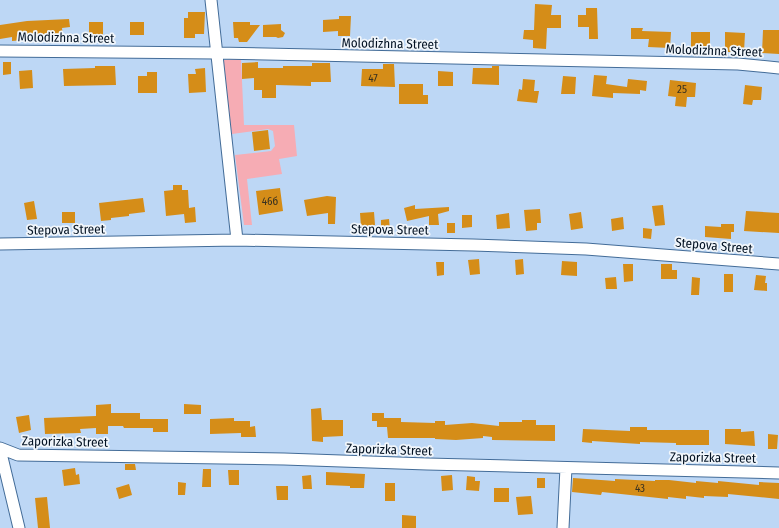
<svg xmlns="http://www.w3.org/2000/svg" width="779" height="528" font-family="'Fira Sans Condensed',sans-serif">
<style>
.green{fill:#f6acb4}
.building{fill:#d58d18}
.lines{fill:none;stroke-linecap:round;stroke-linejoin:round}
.street-casing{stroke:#436c98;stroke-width:13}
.street{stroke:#fff;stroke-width:11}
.labels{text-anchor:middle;stroke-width:3.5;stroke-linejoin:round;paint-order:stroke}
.number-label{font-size:11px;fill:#383120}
.street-label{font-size:13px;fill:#031223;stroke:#f1f6fb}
</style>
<rect width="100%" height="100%" fill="#bdd7f5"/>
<path class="green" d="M 241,59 L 244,125 L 294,125 L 297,156 L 279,159 L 282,174 L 247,179 L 252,225 L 244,225 L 235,155 L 271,151 L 275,146 L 273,131 L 268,129 L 232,134 L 221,63 L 224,60 Z"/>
<path class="building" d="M 535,4 L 552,5 L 551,15 L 561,15 L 561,28 L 547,28 L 546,49 L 533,48 L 533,40 L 523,39 L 524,30 L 534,30 Z
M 586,8 L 597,8 L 598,39 L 589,39 L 589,27 L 578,27 L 578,15 L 586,15 Z
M 188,12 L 205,12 L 204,34 L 195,34 L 195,38 L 184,38 L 184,18 L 188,18 Z
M 339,16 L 351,16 L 350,36 L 338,36 L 338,31 L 323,32 L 323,20 L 339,19 Z
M 69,19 L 70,27 L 62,28 L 63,37 L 12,41 L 12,37 L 0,39 L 0,25 L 27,21 Z
M 89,22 L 103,22 L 103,35 L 89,35 Z
M 130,22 L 144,22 L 144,35 L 130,35 Z
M 233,22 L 250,22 L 250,25 L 260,25 L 247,42 L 239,42 L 238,38 L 234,38 Z
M 281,24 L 281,30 L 285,33 L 283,37 L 278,38 L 276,37 L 263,37 L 263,25 Z
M 631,28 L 643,28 L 642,31 L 671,32 L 670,48 L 648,47 L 649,39 L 631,39 Z
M 763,30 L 779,30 L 779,54 L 762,53 Z
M 691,32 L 710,32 L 710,47 L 691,47 Z
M 725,32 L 745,33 L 744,52 L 725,52 Z
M 3,62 L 11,62 L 11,74 L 3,75 Z
M 258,62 L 258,68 L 283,68 L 283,66 L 312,66 L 312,63 L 330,63 L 331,82 L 311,82 L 311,86 L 276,85 L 276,98 L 262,98 L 262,90 L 254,90 L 254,78 L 242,79 L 242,63 Z
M 383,64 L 394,64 L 395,87 L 361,86 L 362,69 L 383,69 Z
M 95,66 L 115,66 L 116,85 L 64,86 L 63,69 L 95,68 Z
M 492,66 L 499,66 L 499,85 L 472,84 L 473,68 L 492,68 Z
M 205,68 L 206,92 L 189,93 L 188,74 L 196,74 L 195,69 Z
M 32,70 L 33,88 L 20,89 L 19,71 Z
M 438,71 L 453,72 L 453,86 L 438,86 Z
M 147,72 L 157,72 L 157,93 L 138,93 L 138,76 L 147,76 Z
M 594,75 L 607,76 L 606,84 L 627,87 L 628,79 L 647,81 L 646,91 L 640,90 L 640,94 L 613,93 L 613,98 L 592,96 Z
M 563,76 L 576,77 L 575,94 L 561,94 Z
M 523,79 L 535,80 L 534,91 L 539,91 L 537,103 L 517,101 L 519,89 L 522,90 Z
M 670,80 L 696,83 L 695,97 L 687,97 L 686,107 L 675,106 L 676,97 L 668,96 Z
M 399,84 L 423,84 L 423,95 L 428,95 L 428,104 L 399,104 Z
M 745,85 L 762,87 L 761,100 L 753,100 L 752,105 L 743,104 Z
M 268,130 L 270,149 L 254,151 L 252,132 Z
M 173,185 L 182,185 L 182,190 L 188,190 L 189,208 L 195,207 L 196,222 L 185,223 L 184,214 L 166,216 L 164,191 L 173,190 Z
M 280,188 L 283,211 L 259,215 L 256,191 Z
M 327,196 L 336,197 L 335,224 L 328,224 L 328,213 L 307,216 L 304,200 Z
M 143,198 L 145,212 L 129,214 L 129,216 L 111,218 L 111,220 L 101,221 L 99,203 Z
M 34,201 L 37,219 L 27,220 L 24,203 Z
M 415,205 L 415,209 L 449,207 L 449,211 L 438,214 L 439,225 L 429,225 L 429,216 L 407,221 L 404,208 Z
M 663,205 L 665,225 L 655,226 L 652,206 Z
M 540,209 L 541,223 L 537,223 L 537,230 L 526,231 L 524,210 Z
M 746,211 L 779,213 L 779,233 L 744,231 Z
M 62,212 L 75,212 L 75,223 L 62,223 Z
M 374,212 L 375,225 L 361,227 L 360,213 Z
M 581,212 L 583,228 L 571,230 L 569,214 Z
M 509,213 L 510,228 L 497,229 L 496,215 Z
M 462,215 L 472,215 L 472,227 L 462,228 Z
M 623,217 L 624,229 L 612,231 L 611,219 Z
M 389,219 L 390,230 L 381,231 L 381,220 Z
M 447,223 L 455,223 L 455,233 L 447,233 Z
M 721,224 L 734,224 L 734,232 L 731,232 L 731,239 L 705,237 L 705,226 L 721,227 Z
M 643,228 L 652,229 L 651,239 L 643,238 Z
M 479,259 L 480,274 L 470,275 L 468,260 Z
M 523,259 L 524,274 L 516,275 L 515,260 Z
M 562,261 L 577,262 L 577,276 L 561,275 Z
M 436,262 L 444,262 L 444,275 L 437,276 Z
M 623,264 L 633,264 L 633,281 L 624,282 Z
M 661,264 L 672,264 L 672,270 L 677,270 L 677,279 L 661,279 Z
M 724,274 L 733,274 L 733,292 L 724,292 Z
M 756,275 L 766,276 L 765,283 L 767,283 L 767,291 L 754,290 Z
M 616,277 L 617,289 L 606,289 L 605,278 Z
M 692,277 L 700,278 L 699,295 L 691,295 Z
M 111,404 L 111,413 L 140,413 L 140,419 L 168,419 L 168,432 L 153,432 L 153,428 L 124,428 L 123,426 L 108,426 L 108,434 L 96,434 L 96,428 L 80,429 L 81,433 L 45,434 L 44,418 L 96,416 L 96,405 Z
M 184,404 L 201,405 L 201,414 L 184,414 Z
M 321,408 L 322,420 L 343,420 L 343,436 L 323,437 L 323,442 L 312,441 L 311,409 Z
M 372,413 L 384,413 L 384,418 L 401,418 L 401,422 L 435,423 L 435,421 L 445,421 L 445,425 L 472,423 L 499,426 L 499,422 L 522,422 L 522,420 L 536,420 L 536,425 L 555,425 L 555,441 L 492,440 L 492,437 L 483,436 L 483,438 L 456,440 L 435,439 L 435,438 L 388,438 L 387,427 L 377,427 L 377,421 L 372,421 Z
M 29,415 L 31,430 L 19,433 L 16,417 Z
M 234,418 L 234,421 L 250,421 L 250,427 L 255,426 L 256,437 L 241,437 L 241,433 L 210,434 L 210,419 Z
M 630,427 L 647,427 L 647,430 L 709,430 L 709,445 L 676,445 L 676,443 L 640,442 L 640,444 L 592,441 L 592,443 L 582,442 L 583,429 L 630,431 Z
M 725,429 L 741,429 L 741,432 L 754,431 L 755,446 L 725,444 Z
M 768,434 L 778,435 L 777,449 L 768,449 Z
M 125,464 L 135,464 L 136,470 L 125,470 Z
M 75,468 L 76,475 L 79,474 L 80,484 L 64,486 L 62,470 Z
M 203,469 L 211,469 L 211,487 L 202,487 Z
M 228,470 L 239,470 L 239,485 L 229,485 Z
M 326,472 L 365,474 L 364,488 L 350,488 L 350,486 L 326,485 Z
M 311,475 L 312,489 L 303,489 L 302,476 Z
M 452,475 L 453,490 L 442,491 L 441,476 Z
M 467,476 L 475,477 L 475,481 L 480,481 L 479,491 L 466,490 Z
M 537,478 L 545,478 L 545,488 L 537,488 Z
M 573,478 L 615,481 L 615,479 L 655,481 L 655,480 L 669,480 L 696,483 L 696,481 L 718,483 L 718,481 L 759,485 L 759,482 L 779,483 L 779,499 L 728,494 L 728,497 L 704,496 L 704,498 L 686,496 L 686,499 L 668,497 L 668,499 L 602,492 L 601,495 L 572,492 Z
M 178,482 L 186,483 L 185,495 L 178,495 Z
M 385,483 L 395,483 L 395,501 L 385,501 Z
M 129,484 L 132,495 L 119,499 L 116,488 Z
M 276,486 L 288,486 L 288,500 L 277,500 Z
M 494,488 L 509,488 L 509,502 L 494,502 Z
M 531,496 L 533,514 L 518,515 L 516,497 Z
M 47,497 L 50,528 L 38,528 L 35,498 Z
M 402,515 L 416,516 L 416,528 L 402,528 Z"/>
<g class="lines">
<defs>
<path id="street" d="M 211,0 L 237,240
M 0,51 L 216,53 L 738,64 L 779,68
M 0,244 L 237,240 L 473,245 L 586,249 L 779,264
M 0,448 L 18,455 L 284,459 L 427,464 L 779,473
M 0,449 L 19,528
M 563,528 L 566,468"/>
</defs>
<use href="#street" class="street-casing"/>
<use href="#street" class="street"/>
</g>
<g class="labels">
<g class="number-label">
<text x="373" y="82">47</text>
<text x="682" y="93">25</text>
<text x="270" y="205">46б</text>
<text x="640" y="492">43</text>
</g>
<g class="street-label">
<text transform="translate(66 37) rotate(1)" y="5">Molodizhna Street</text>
<text transform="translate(390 43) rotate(1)" y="5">Molodizhna Street</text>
<text transform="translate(714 50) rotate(2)" y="5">Molodizhna Street</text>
<text transform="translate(66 229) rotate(-1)" y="5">Stepova Street</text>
<text transform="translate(390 229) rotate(1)" y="5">Stepova Street</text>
<text transform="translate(714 245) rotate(5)" y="5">Stepova Street</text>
<text transform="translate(65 441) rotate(1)" y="5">Zaporizka Street</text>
<text transform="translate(389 449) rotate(2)" y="5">Zaporizka Street</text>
<text transform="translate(713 457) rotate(1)" y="5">Zaporizka Street</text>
</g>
</g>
</svg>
